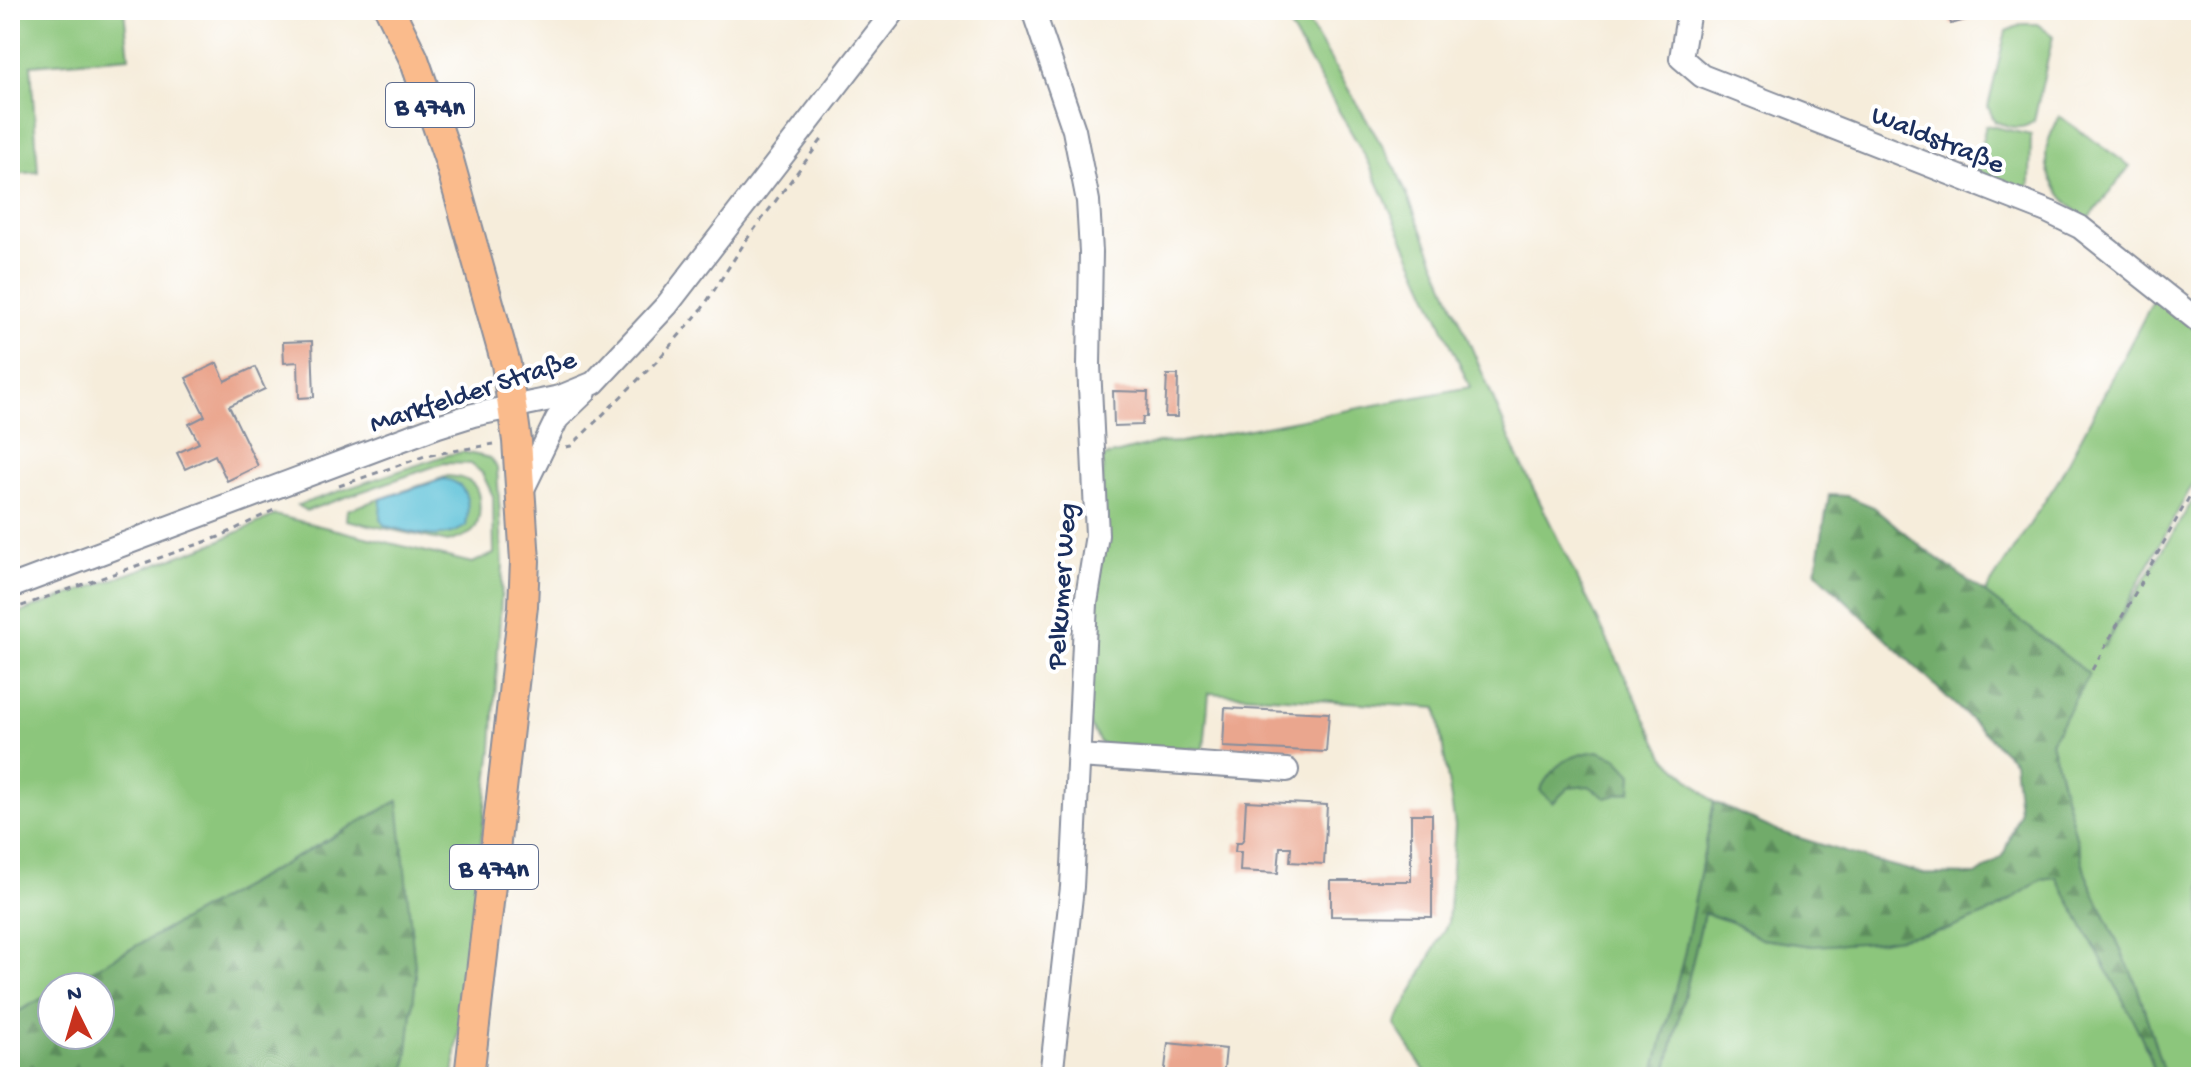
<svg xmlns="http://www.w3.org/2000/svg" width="2211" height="1087" font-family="'Gochi Hand',sans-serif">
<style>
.green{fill:#8cc67b;stroke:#547a6c;stroke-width:2}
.forest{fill:url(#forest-firs);stroke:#466d64;stroke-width:2}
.water{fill:#5bc1d8;stroke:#3b789b;stroke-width:2}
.building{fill:#eaa68e}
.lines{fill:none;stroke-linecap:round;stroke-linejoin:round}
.minor-casing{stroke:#888e9c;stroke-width:26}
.major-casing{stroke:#888e9c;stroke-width:32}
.path{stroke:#888e9c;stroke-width:3;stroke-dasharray:6 6;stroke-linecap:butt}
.minor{stroke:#fff;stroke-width:22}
.major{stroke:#fabb8c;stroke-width:28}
.labels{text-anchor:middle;stroke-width:8;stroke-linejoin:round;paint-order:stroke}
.shield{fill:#fff;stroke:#5f6d8e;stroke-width:2}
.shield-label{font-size:26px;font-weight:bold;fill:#1b2f5e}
.street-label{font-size:28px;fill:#1b2f5e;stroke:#fff}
</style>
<defs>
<pattern id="forest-firs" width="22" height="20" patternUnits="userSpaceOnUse" patternTransform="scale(2)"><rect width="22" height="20" fill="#71ab6b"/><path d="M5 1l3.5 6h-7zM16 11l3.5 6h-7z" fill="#5c8c5b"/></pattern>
</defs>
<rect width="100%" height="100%" fill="#fff"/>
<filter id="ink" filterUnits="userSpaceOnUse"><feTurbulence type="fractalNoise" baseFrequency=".0125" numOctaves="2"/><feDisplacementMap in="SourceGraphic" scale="16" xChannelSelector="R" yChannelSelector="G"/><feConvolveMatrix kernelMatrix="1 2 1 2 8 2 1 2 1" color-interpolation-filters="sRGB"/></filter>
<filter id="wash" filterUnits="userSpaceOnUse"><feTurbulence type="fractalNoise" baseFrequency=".006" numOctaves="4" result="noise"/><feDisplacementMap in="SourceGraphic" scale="32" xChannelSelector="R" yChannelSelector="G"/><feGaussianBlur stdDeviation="1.8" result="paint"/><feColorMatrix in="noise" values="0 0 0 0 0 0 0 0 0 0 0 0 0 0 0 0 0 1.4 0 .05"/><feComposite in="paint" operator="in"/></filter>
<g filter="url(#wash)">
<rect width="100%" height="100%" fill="#f6eddb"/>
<path class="green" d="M 10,10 L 124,10 L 129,57 L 31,65 L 38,172 L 10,174 Z
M 1280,10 L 1301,10 L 1396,169 L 1517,455 L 1664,756 L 1714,802 L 1684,956 L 1653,1077 L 1436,1077 L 1424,1070 L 1395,1025 L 1448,922 L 1455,826 L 1437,708 L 1209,693 L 1204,749 L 1101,744 L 1086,718 L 1100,577 L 1103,457 L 1157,443 L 1181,442 L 1470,387 L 1368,161 Z
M 2023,24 L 2037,24 L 2053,36 L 2034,121 C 2020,132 2010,126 1995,122 L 1988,107 L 2006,31 Z
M 2059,116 L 2130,166 L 2087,221 C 2065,203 2041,178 2047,146 C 2049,136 2056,125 2059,116 Z
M 1986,125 L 2031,135 L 2030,184 L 2022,190 L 1975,170 Z
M 2154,299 L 2201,333 L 2201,469 L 2103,648 L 2201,487 L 2201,1077 L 2165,1077 L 2136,983 L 2086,875 L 2051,742 L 2088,674 L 1985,593 L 2058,481 Z
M 463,452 L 490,458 L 497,468 L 503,565 L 492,749 L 453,1077 L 405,1077 L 416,977 L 397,801 L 62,987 L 52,987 L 52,993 L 10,1016 L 10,841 L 17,837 L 10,813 L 10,616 L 212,544 L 275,515 L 472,563 L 494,554 L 493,496 L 482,473 L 471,464 L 444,463 L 306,511 L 298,505 L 447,455 Z
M 448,476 C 457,477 466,478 473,484 C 482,493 482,523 472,532 C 465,537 456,539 448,542 L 346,520 L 347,510 Z
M 2056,877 C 2092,941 2136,1006 2155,1077 L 1665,1077 L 1704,913 L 1732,922 L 1761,939 L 1813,946 L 1994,911 L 2042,879 Z"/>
<path class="forest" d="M 1829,495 L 1847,496 L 1874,507 L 1923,548 L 1985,593 L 2089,674 L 2051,742 L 2086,875 L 2136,983 L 2165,1077 L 2155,1077 L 2148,1050 L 2116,986 L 2056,877 L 2042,879 L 1994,911 L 1947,930 L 1876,942 L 1813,946 L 1761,939 L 1732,922 L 1704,913 L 1665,1077 L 1653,1077 L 1684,956 L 1714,802 L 1777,831 L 1871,860 L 1924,874 L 1976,875 L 2003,856 L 2019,812 L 2014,761 L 1816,572 Z
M 1598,751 L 1617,758 L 1632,774 L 1631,791 L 1606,798 L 1589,786 L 1568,788 L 1553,803 L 1540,790 C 1554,763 1569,755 1598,751 Z
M 398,801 L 416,977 L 405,1077 L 10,1077 L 10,1016 L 52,993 L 52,1035 L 100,1035 L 100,987 L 62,987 Z"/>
<path class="water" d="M 444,479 C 469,483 470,504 466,526 C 439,544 414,532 385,526 L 380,519 L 381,499 Z"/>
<g id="blocks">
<path class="building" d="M 1947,10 L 1998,10 L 1998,11 L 1951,24 Z
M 312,341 L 314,397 L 299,398 L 298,362 L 284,363 L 283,342 Z
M 217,363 L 225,381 L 255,367 L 265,389 L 229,406 L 258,466 L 227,481 L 215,455 L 185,469 L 177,453 L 199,443 L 189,424 L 205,416 L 186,378 Z
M 1167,375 L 1178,375 L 1177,417 L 1165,417 Z
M 1113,391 L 1148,392 L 1147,417 L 1143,417 L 1142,425 L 1114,426 Z
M 1225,708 L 1329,713 L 1326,752 L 1223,747 Z
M 1246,801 L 1327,805 L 1324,864 L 1290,862 L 1291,847 L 1280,847 L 1278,873 L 1240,871 L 1241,852 L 1235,852 L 1236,843 L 1241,843 L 1244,838 Z
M 1411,814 L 1432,814 L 1432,917 L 1331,916 L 1331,881 L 1411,881 Z
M 1168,1043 L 1226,1049 L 1223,1077 L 1164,1077 Z"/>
</g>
</g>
<g filter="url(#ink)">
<use href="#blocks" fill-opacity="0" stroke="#888e9c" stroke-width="2"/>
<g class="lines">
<defs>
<path id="minor" d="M 1033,10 L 1074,130 L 1088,201 L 1091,252 L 1089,365 L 1097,535 L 1086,603 L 1072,887 L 1051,1077
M 1689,10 L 1681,58 L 1702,76 L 2049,212 L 2080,227 L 2201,323
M 521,493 L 557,419 L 585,392
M 10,587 L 438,426 L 473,415 L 560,397 L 594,383 L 667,305 L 895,10
M 1079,756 L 1287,770"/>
<path id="major" d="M 390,10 L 414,59 L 449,160 L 506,364 L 517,441 L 525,561 L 523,606 L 469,1077"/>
</defs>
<use href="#minor" class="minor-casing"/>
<use href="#major" class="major-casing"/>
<path class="path" d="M 566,447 L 571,446 L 657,361 L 702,309 L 747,239 L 823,138
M 339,486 L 425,456 L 494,444
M 10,610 L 219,537 L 276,509
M 2092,670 L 2201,476"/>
<use href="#minor" class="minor"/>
<use href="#major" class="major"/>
</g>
</g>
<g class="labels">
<g class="shield">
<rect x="386" y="83" width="88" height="44" rx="6"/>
<rect x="450" y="845" width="88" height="44" rx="6"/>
</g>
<g class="shield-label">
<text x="430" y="114">B 474n</text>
<text x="494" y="876">B 474n</text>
</g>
<g class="street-label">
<text transform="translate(1939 137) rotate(22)" y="10">Waldstraße</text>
<text transform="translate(472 389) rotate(-18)" y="10">Markfelder Straße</text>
<text transform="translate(1059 586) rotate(-86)" y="10">Pelkumer Weg</text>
</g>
</g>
<rect width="2211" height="1087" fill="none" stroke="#fff" stroke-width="40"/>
<g transform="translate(76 1011) rotate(355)"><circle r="38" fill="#ffffff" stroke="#a4acbf" stroke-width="2"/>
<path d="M0-6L14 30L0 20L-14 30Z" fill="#c8321e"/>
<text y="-12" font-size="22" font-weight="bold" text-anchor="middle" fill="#1b2f5e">N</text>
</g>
</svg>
